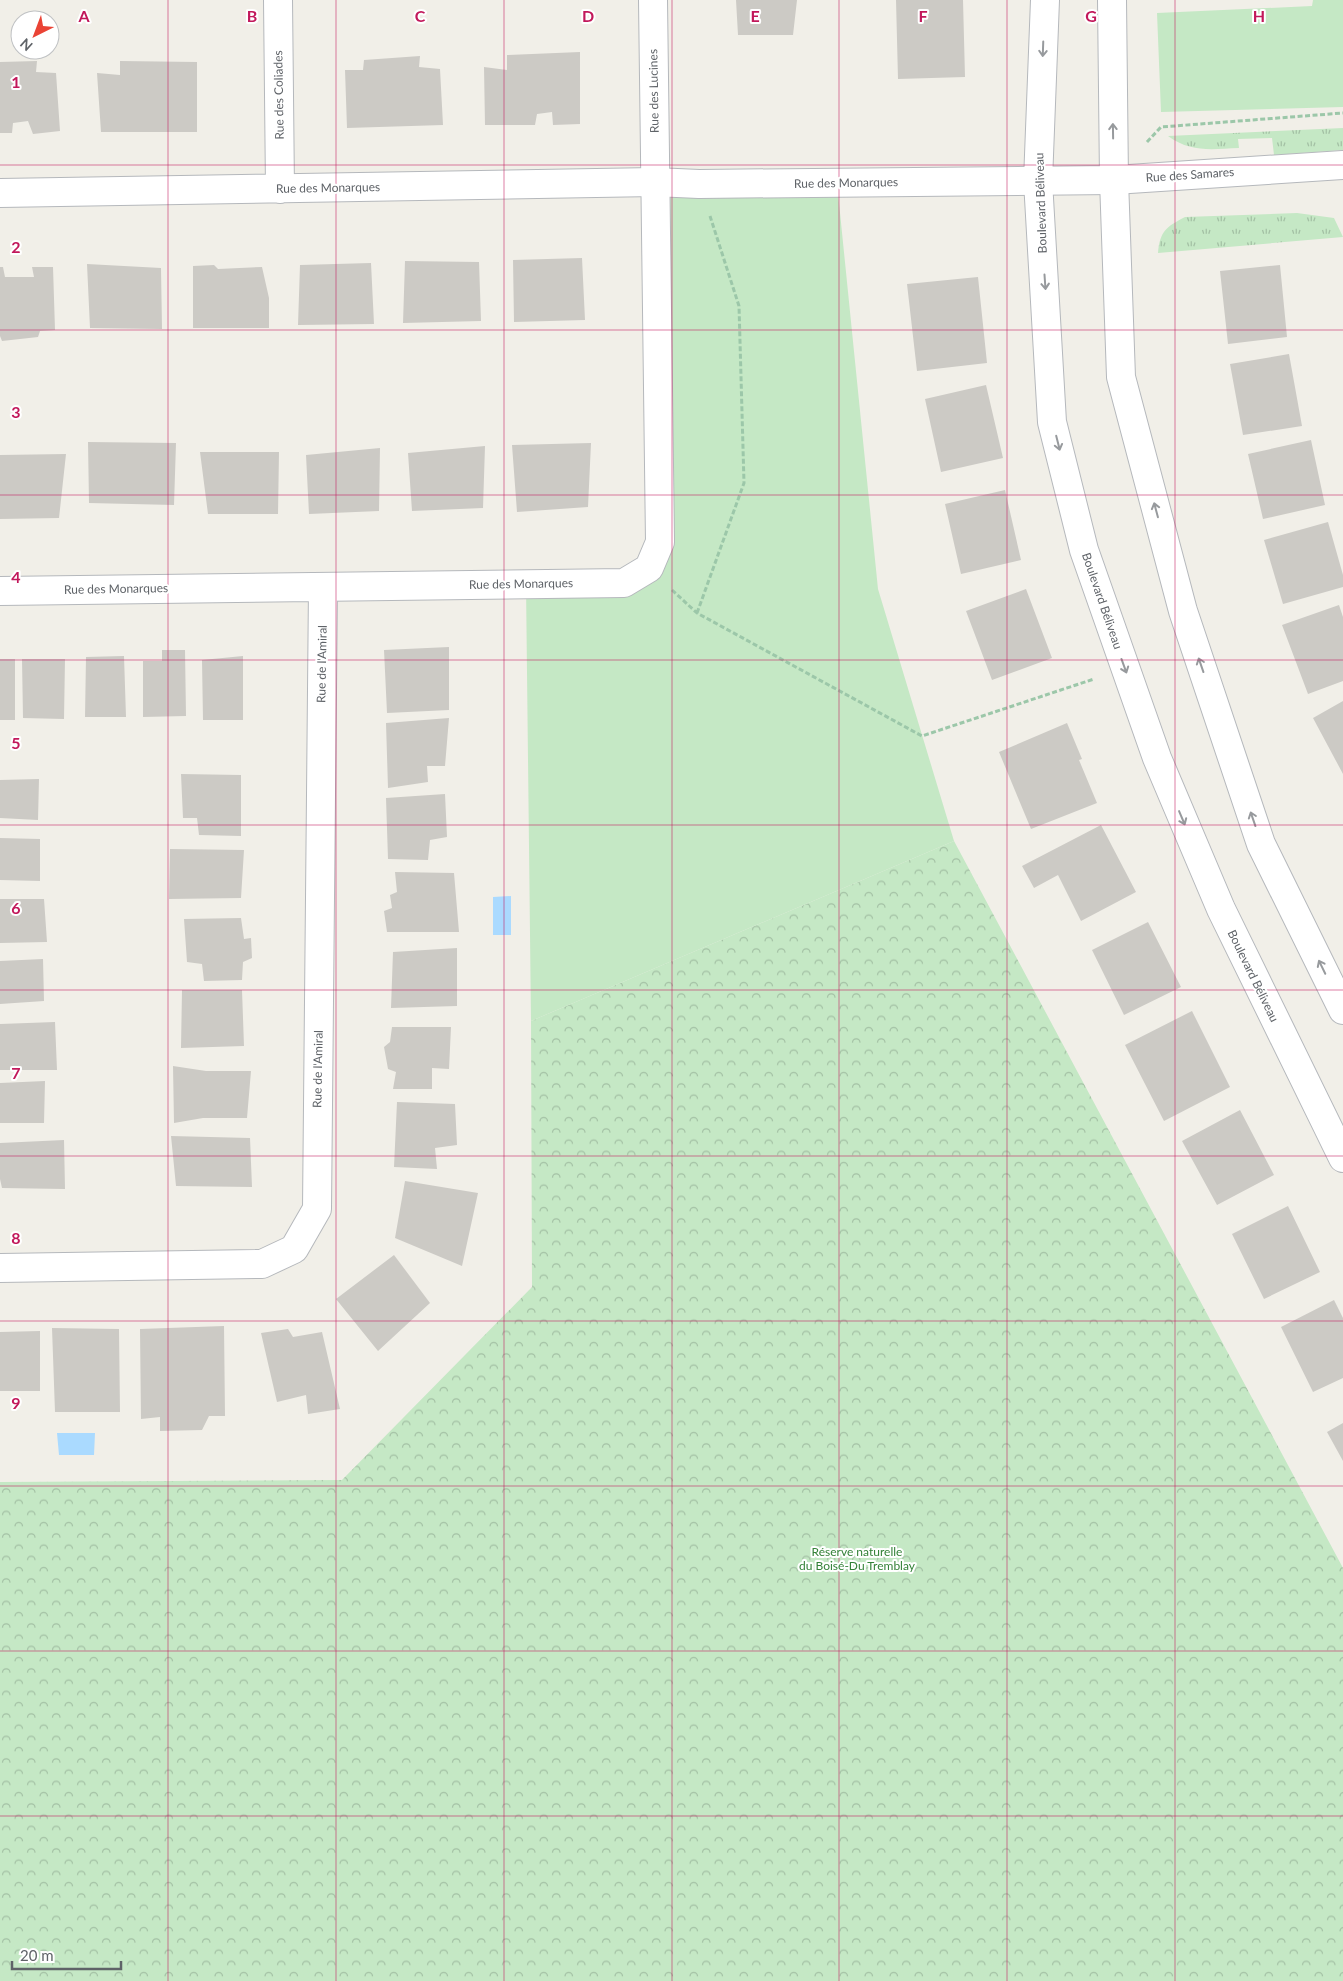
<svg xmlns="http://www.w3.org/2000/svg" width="1343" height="1981" font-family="Lato,sans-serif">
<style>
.grass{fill:url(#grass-tufts)}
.forest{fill:url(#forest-crowns)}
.green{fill:#c5e8c5}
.water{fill:#aadaff}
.building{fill:#cccac5}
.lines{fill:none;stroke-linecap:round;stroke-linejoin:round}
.minor-casing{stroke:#b5b8bc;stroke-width:30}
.tertiary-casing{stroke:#b5b8bc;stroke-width:30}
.path{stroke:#9cc7a9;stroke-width:3;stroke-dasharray:5 2.5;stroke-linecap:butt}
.minor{stroke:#fff;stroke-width:28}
.tertiary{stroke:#fff;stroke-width:28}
.oneway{stroke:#979a9d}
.grid{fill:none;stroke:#c2185b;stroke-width:1;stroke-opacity:0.55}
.labels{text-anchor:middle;stroke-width:4;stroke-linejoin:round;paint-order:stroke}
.street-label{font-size:12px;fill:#5f6368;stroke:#fff}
.park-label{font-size:12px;fill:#348238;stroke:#fff}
.grid-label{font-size:16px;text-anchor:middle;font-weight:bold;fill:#c2185b;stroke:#fff;stroke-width:4;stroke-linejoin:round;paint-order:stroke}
</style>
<defs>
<pattern id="grass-tufts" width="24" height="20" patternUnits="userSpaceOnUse" patternTransform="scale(1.25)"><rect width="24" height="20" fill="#c5e8c5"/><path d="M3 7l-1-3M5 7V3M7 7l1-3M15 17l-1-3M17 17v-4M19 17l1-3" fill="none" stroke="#a3c0a4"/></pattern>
<pattern id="forest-crowns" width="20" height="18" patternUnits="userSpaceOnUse" patternTransform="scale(1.25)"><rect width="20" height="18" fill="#c5e8c5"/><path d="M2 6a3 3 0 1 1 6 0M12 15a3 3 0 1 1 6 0" fill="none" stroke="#a3c0a4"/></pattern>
</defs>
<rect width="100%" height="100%" fill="#f1efe8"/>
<path class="grass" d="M 1343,128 L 1343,150 L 1274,155 L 1272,138 L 1238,139 L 1239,148 C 1212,149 1191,153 1168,136 Z
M 1297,213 L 1334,218 L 1343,237 L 1158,253 C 1160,231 1166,227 1185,217 Z"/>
<path class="forest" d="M 954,841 L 1343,1568 L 1343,1981 L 0,1981 L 0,1482 L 342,1480 L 532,1287 L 531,1021 Z"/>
<path class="green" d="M 1313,0 L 1343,0 L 1343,107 L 1161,112 L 1157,13 L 1312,6 Z
M 655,182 L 837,183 L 878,589 L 954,841 L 531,1021 L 526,584 L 649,568 Z"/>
<path class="water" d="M 511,896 L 511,935 L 493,935 L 493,897 Z
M 57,1433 L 95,1433 L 94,1455 L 59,1455 Z"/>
<path class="building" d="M 736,0 L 797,0 L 793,35 L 738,35 Z
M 896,0 L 963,0 L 965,77 L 898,79 Z
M 580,52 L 580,124 L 553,125 L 552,112 L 537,114 L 535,125 L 485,125 L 484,67 L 507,70 L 507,55 Z
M 420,56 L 419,67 L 440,69 L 443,125 L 347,128 L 345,70 L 363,70 L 364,60 Z
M 37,61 L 36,72 L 56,73 L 60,131 L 33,134 L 28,121 L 13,123 L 12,133 L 0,133 L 0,62 Z
M 120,61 L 197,62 L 197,132 L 101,132 L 97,73 L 120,75 Z
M 582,258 L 585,320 L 514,322 L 513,260 Z
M 405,261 L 479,262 L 481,321 L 403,323 Z
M 371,263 L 374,324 L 298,325 L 300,265 Z
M 87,264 L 161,268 L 162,329 L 90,328 Z
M 214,265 L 218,269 L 262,267 L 269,298 L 269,328 L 193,328 L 193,266 Z
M 1280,265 L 1287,337 L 1228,344 L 1220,271 Z
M 0,267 L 3,267 L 5,277 L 34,277 L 32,267 L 53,267 L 55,330 L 40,331 L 38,337 L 2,341 L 0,336 Z
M 978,277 L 987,363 L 917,371 L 907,284 Z
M 1289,354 L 1302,426 L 1243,435 L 1230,364 Z
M 986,385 L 1003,458 L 941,472 L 925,399 Z
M 1311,440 L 1325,505 L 1263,519 L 1248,454 Z
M 88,442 L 176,443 L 174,505 L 89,503 Z
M 591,443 L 588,507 L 517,512 L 512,445 Z
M 485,446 L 483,508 L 412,511 L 408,453 Z
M 380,448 L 379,511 L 309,514 L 306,455 Z
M 200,452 L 279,452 L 278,514 L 208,514 Z
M 66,454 L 59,518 L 0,519 L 0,455 Z
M 1005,490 L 1021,560 L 961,574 L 945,504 Z
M 1328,522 L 1343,575 L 1343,587 L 1283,604 L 1264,540 Z
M 1026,589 L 1052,658 L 992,680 L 966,611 Z
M 1339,605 L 1343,617 L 1343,681 L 1308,694 L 1282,625 Z
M 449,647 L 449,710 L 387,713 L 384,650 Z
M 162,650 L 185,650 L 186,716 L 143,717 L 143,661 L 162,661 Z
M 124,656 L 126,717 L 85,717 L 86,657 Z
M 243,656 L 243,720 L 203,720 L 202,660 Z
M 0,659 L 15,659 L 15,720 L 0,720 Z
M 22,659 L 65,659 L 64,719 L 23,718 Z
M 1343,701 L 1343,774 L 1313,718 Z
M 449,718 L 445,766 L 427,766 L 428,782 L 388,788 L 386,723 Z
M 1067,723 L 1082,759 L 1079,760 L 1097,803 L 1031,829 L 999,752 Z
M 181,774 L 241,775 L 241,836 L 199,835 L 197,818 L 183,818 Z
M 39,779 L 38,820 L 0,818 L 0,780 Z
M 445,794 L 447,837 L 430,840 L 428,860 L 388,859 L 386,798 Z
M 1101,825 L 1136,892 L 1081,921 L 1058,875 L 1034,888 L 1022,866 Z
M 0,838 L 40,839 L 40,881 L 0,880 Z
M 170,849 L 244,850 L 241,898 L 169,899 Z
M 395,872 L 454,873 L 459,932 L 387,932 L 384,911 L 392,908 L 390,895 L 397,892 Z
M 0,899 L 44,899 L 47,942 L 0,943 Z
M 241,918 L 244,939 L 251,938 L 252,958 L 243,962 L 242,980 L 204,981 L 202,964 L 187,962 L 184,919 Z
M 1148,922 L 1181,987 L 1124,1015 L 1092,950 Z
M 457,948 L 457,1006 L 391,1008 L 393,952 Z
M 43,959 L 44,1001 L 0,1004 L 0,961 Z
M 182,990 L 242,990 L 244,1046 L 181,1048 Z
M 1192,1011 L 1230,1087 L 1164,1121 L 1125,1045 Z
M 55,1022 L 57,1070 L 0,1070 L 0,1024 Z
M 392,1027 L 451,1027 L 449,1069 L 432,1068 L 432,1089 L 393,1089 L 396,1072 L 388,1069 L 384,1047 L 390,1042 Z
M 173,1066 L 206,1071 L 251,1071 L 247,1118 L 203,1118 L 174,1123 Z
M 45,1081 L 44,1123 L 0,1123 L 0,1083 Z
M 397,1102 L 455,1104 L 457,1145 L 435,1148 L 437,1169 L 394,1167 Z
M 1240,1110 L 1274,1175 L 1217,1205 L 1182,1141 Z
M 171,1136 L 250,1138 L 252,1187 L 176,1186 Z
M 64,1140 L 65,1189 L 2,1188 L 0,1179 L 0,1143 Z
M 405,1181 L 478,1193 L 462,1266 L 395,1238 Z
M 1288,1206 L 1320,1272 L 1264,1299 L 1232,1234 Z
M 394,1255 L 430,1303 L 378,1351 L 336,1299 Z
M 1334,1300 L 1343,1318 L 1343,1378 L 1313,1392 L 1281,1327 Z
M 224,1326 L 225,1416 L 209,1416 L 202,1430 L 160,1431 L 160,1417 L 141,1419 L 140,1329 Z
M 52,1328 L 119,1329 L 120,1412 L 55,1412 Z
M 288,1329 L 293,1337 L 322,1332 L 340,1409 L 308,1414 L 306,1395 L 277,1402 L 261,1333 Z
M 40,1331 L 40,1391 L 0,1391 L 0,1332 Z
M 1343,1423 L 1343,1461 L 1327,1432 Z"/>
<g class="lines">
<defs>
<path id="minor" d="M 278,0 L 280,189
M 0,193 L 655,182 L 699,184 L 1114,180 L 1343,165
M 0,591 L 624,583 L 649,568 L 660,542 L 653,0
M 0,1268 L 262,1264 L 294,1249 L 317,1209 L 323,587"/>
<path id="tertiary" d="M 1045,0 L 1038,181 L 1052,422 L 1084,550 L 1157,758 L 1221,909 L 1343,1158
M 1112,0 L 1114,180 L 1121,377 L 1183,611 L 1261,844 L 1343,1010"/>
</defs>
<use href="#minor" class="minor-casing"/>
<use href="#tertiary" class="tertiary-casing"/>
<path class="path" d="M 1147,142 L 1161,127 L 1343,113
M 672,590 L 697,613 L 922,736 L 1094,679
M 697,613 L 744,483 L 739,306 L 710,216"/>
<use href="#minor" class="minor"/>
<use href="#tertiary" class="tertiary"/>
</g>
<defs><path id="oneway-shaft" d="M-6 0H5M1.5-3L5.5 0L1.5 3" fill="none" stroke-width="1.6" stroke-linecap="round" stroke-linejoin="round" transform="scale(1.25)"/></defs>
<g class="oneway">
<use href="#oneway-shaft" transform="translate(1043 49) rotate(92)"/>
<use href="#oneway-shaft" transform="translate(1113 131) rotate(-91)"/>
<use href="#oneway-shaft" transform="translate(1045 282) rotate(86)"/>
<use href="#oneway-shaft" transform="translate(1058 443) rotate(76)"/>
<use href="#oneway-shaft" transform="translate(1156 510) rotate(-105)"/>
<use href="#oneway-shaft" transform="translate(1201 665) rotate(-109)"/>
<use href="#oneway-shaft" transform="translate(1124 666) rotate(70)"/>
<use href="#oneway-shaft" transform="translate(1182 818) rotate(67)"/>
<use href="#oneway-shaft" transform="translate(1253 819) rotate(-109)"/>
<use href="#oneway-shaft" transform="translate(1322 967) rotate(-116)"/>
</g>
<path class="grid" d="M 168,0 L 168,1981M 336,0 L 336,1981M 504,0 L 504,1981M 672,0 L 672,1981M 839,0 L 839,1981M 1007,0 L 1007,1981M 1175,0 L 1175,1981M 0,165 L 1343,165M 0,330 L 1343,330M 0,495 L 1343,495M 0,660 L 1343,660M 0,825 L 1343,825M 0,990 L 1343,990M 0,1156 L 1343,1156M 0,1321 L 1343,1321M 0,1486 L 1343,1486M 0,1651 L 1343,1651M 0,1816 L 1343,1816"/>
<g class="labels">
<g class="street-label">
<text transform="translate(654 91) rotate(-91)" y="4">Rue des Lucines</text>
<text transform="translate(279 95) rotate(-91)" y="4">Rue des Coliades</text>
<text transform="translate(1190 175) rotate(-4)" y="4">Rue des Samares</text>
<text transform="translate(846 183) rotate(-1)" y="4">Rue des Monarques</text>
<text transform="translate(328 188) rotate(-1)" y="4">Rue des Monarques</text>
<text transform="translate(1041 203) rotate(-92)" y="4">Boulevard Béliveau</text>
<text transform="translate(521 584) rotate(-1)" y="4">Rue des Monarques</text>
<text transform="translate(116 589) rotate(-1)" y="4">Rue des Monarques</text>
<text transform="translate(1102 601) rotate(71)" y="4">Boulevard Béliveau</text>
<text transform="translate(322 664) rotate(-89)" y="4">Rue de l'Amiral</text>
<text transform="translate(1253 976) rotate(64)" y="4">Boulevard Béliveau</text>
<text transform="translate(318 1069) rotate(-89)" y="4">Rue de l'Amiral</text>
</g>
<g class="park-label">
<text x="857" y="1556">Réserve naturelle<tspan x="857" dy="14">du Boisé-Du Tremblay</tspan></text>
</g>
</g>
<g class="grid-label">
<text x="84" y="22">A</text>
<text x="252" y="22">B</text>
<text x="420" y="22">C</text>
<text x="588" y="22">D</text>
<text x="755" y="22">E</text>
<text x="923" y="22">F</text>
<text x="1091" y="22">G</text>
<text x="1259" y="22">H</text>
<text x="16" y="88">1</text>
<text x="16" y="253">2</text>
<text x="16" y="418">3</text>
<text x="16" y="583">4</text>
<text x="16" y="749">5</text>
<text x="16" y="914">6</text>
<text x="16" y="1079">7</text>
<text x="16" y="1244">8</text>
<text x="16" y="1409">9</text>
</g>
<g transform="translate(35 35) rotate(222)"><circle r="24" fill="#ffffff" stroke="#bfc1c3"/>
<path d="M0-4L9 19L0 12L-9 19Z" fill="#ea4335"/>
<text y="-8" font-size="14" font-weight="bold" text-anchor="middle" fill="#5f6368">N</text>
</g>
<path d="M12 1961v8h109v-8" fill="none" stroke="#5f6368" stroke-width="2.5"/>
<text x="20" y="1961" font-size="15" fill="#5f6368" stroke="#ffffff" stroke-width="4" paint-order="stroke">20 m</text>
</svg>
